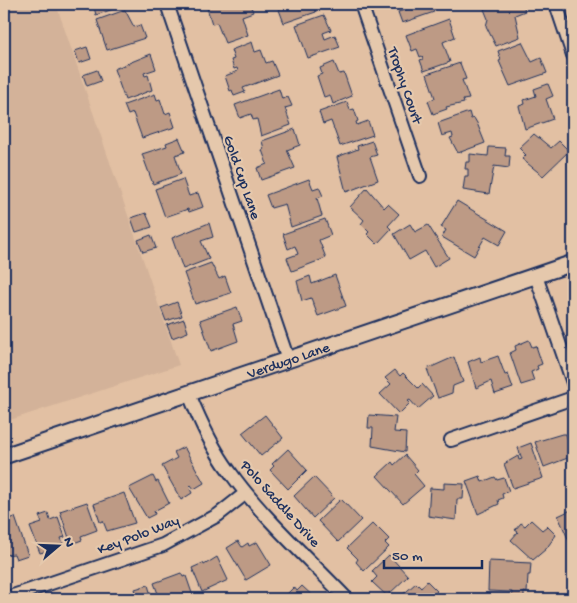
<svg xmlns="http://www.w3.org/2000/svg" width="577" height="603" font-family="'Gochi Hand',sans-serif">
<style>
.built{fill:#d3b299}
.building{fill:#bd9a85;stroke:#1b2f5e}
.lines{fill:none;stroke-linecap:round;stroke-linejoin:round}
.minor-casing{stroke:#1b2f5e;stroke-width:16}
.tertiary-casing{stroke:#1b2f5e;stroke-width:19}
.minor{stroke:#e5c8ac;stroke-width:12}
.tertiary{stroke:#e5c8ac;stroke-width:15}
.labels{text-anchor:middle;stroke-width:4.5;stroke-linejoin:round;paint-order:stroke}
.street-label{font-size:15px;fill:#1b2f5e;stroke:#e5c8ac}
</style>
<rect width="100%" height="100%" fill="#e2c0a3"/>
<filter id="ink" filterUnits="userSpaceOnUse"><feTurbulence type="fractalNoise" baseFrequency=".02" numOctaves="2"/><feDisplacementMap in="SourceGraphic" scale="10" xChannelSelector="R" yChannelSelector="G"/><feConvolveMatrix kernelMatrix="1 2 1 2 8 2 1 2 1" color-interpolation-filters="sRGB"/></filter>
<g filter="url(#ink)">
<path class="built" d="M 4,4 L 56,4 L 179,365 L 4,422 Z"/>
<path class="building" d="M 89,4 L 118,4 L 119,7 L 96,15 L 94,7 L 90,9 Z
M 219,4 L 250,4 L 253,12 L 242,16 L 248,35 L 225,43 L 217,23 L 212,24 L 207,8 Z
M 286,4 L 317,4 L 314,5 L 316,12 L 284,23 L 278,7 Z
M 406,4 L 433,4 L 432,6 L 434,12 L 402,23 L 398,12 L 408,9 Z
M 499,4 L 523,4 L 525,11 L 515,15 L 520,37 L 496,46 L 486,26 L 488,19 L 484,9 Z
M 125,10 L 134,27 L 140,25 L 145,38 L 107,50 L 97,20 Z
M 324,15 L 331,30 L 323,33 L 325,39 L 335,35 L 340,47 L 308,58 L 296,25 Z
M 449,19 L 455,37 L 443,42 L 450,62 L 424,71 L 420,60 L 423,59 L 422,56 L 420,57 L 417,49 L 412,51 L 406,35 Z
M 252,42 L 255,52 L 261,50 L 266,63 L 272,61 L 278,75 L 243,88 L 245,92 L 234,96 L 232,90 L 230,91 L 225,76 L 238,71 L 237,68 L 234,69 L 231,60 L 234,59 L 231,50 Z
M 522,42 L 532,62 L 541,58 L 547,73 L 510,86 L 499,61 L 501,60 L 498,51 Z
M 87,47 L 91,59 L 79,63 L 75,51 Z
M 151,54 L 156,69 L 144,73 L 145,76 L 148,75 L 152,90 L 125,100 L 114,69 Z
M 334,62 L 339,74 L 344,73 L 352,96 L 333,104 L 330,95 L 324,97 L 317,76 L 322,74 L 320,68 Z
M 460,63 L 466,79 L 462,80 L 469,99 L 463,100 L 464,103 L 446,107 L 447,109 L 433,114 L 428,101 L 435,98 L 427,74 Z
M 97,70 L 101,81 L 87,86 L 83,75 Z
M 548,84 L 553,96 L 546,99 L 553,119 L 525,129 L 519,106 L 525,104 L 524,100 L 536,96 L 534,89 Z
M 279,89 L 282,99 L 288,97 L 292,106 L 285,108 L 291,125 L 261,136 L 257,119 L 253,120 L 251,114 L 240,118 L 235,105 Z
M 155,94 L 157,100 L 160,99 L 165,114 L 170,112 L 175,127 L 142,138 L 133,113 L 128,115 L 124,105 Z
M 347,102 L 350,110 L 354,109 L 358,121 L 356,122 L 357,125 L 368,121 L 373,135 L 340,146 L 331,121 L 323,124 L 319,112 Z
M 469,112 L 471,119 L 474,118 L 477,123 L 485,143 L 458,153 L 450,138 L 453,137 L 452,133 L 442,136 L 438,123 Z
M 295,129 L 300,145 L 287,150 L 295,168 L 261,180 L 257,168 L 267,164 L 262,150 L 264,149 L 262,141 Z
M 534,134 L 551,148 L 559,141 L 569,151 L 543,176 L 522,159 L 526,155 L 519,148 Z
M 179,138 L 185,152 L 175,155 L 181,174 L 153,184 L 142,154 L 167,146 L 166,143 Z
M 372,141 L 377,155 L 370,157 L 378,180 L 346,192 L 337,157 L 358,149 L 357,146 Z
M 489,147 L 506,148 L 505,156 L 510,156 L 509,168 L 494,166 L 489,194 L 463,190 L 465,176 L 468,176 L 468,169 L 465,169 L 466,162 L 470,162 L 470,154 L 488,156 Z
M 183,179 L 189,196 L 198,193 L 203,207 L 189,212 L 188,209 L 165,217 L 155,189 Z
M 309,179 L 313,189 L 319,187 L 323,196 L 317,198 L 322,216 L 291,227 L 285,204 L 271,208 L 266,195 Z
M 367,188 L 384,208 L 388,204 L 399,214 L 388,226 L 391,229 L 377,244 L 367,234 L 369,232 L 361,224 L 364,220 L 350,207 Z
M 457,201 L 507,231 L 499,245 L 485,237 L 474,256 L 442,237 L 446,230 L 441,227 Z
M 146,213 L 152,227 L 136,232 L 131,218 Z
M 325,219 L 331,235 L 319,240 L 326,258 L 292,271 L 287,258 L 298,254 L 295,246 L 288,249 L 283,234 Z
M 209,223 L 213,237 L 201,241 L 209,259 L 183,269 L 172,238 Z
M 410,224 L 415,232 L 428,225 L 449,258 L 434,267 L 425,251 L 409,260 L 394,234 Z
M 151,235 L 156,248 L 143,252 L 138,240 Z
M 211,263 L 219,279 L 225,276 L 231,293 L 195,304 L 184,273 Z
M 335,275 L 346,306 L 318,316 L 311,298 L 302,301 L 297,281 L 310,276 L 312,284 Z
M 177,302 L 182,316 L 166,321 L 161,308 Z
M 237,307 L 242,321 L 233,324 L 238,341 L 211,351 L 200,320 Z
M 184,319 L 188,332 L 172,338 L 167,325 Z
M 529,340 L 532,347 L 536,346 L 542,364 L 537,366 L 538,369 L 531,372 L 534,381 L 521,385 L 510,353 L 516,350 L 515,346 Z
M 498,356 L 505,375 L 508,374 L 513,388 L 495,394 L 491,381 L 476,388 L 468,362 L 480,357 L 481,362 Z
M 454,357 L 463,382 L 453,386 L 452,393 L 438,398 L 427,369 Z
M 395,370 L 400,376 L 403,373 L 418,388 L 422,384 L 433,396 L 418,409 L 410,400 L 408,401 L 410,403 L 399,414 L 380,394 L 391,384 L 385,378 Z
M 265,415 L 283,438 L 261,456 L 242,433 Z
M 369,415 L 396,417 L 394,432 L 406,433 L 405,452 L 372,446 L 373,428 L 368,428 Z
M 562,434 L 566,434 L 573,456 L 544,467 L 535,442 Z
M 531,443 L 543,478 L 513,488 L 504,464 L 518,456 L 519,460 L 522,459 L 518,448 Z
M 184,447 L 204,483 L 194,489 L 191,485 L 189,487 L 192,493 L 181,500 L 162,466 L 177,458 L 174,452 Z
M 288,449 L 307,470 L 288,489 L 270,470 L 274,466 L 272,464 Z
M 405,455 L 418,470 L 414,474 L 424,486 L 403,504 L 377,476 L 392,462 L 394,465 Z
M 153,476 L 156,482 L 158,481 L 169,503 L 154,511 L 155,514 L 147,518 L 129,488 Z
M 480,476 L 482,482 L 495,477 L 497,480 L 504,478 L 509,491 L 502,494 L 503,498 L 498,500 L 499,504 L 478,514 L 466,481 Z
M 314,477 L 334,498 L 313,518 L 294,496 Z
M 444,483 L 464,484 L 463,499 L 457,499 L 456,520 L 428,516 L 430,488 L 444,489 Z
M 124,493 L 135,523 L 107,531 L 103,521 L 100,522 L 94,504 Z
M 341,499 L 361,520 L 338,542 L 318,521 Z
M 87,502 L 97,530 L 81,536 L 82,540 L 71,544 L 60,511 Z
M 573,509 L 573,539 L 569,541 L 558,516 Z
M 48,513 L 50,520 L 58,517 L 65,537 L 61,538 L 63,543 L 58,545 L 58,548 L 40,553 L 30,527 L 42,523 L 39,516 Z
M 15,517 L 28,555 L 16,559 L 14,554 L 4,555 L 4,521 Z
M 531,520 L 542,530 L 547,526 L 556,535 L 546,549 L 533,560 L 511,540 L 518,532 L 515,530 L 521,523 L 525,526 Z
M 373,523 L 389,539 L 385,543 L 389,547 L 364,571 L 356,562 L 358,559 L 347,548 Z
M 238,541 L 242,547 L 248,543 L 249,546 L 257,542 L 271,565 L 246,580 L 227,548 Z
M 389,555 L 408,576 L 387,596 L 372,582 L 377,577 L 372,571 Z
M 217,557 L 228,580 L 202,592 L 192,568 L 203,563 L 204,565 Z
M 489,561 L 531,563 L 530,575 L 528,575 L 527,593 L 524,592 L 524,598 L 512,597 L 512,592 L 488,591 Z
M 181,573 L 183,577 L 186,576 L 194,599 L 160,599 L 154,583 Z
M 427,581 L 437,591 L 431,597 L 433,599 L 398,599 L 416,583 L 421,588 Z
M 148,585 L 152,599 L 123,599 L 136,592 L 135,589 Z
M 302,586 L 316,599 L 282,599 L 294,587 L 297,591 Z"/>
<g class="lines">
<defs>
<path id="minor" d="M 167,4 L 288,360
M 361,4 L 420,176
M 556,4 L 573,55
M 536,276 L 573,383
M 189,394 C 200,421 212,448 230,472 C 261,516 310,560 347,599
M 451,440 L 573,398
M 4,599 L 163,545 L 218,515 L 246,493"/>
<g id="tertiary">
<path id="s1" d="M 4,456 L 573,263"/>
</g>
</defs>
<use href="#minor" class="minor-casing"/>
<use href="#tertiary" class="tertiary-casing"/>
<use href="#minor" class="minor"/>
<use href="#tertiary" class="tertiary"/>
</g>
</g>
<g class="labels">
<g class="street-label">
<text transform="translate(406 85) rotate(71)" y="5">Trophy Court</text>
<text transform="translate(243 177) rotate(71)" y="5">Gold Cup Lane</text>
<text dy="5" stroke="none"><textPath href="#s1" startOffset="300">Verdugo Lane</textPath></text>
<text transform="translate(281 503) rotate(48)" y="5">Polo Saddle Drive</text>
<text transform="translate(138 534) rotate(-21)" y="5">Key Polo Way</text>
</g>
</g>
<rect width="577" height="603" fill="none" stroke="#e5c8ac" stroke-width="20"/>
<rect x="10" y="10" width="557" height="583" fill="none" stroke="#1b2f5e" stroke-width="2" filter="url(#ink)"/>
<g transform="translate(58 546) rotate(71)" stroke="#e5c8ac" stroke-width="4" paint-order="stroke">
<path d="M0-4L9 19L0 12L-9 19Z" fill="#1b2f5e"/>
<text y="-8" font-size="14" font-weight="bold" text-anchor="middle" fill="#1b2f5e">N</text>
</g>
<path d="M384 560v8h98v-8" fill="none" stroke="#1b2f5e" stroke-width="2.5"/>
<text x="392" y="560" font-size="15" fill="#1b2f5e" stroke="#e5c8ac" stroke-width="4" paint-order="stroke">50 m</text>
</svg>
